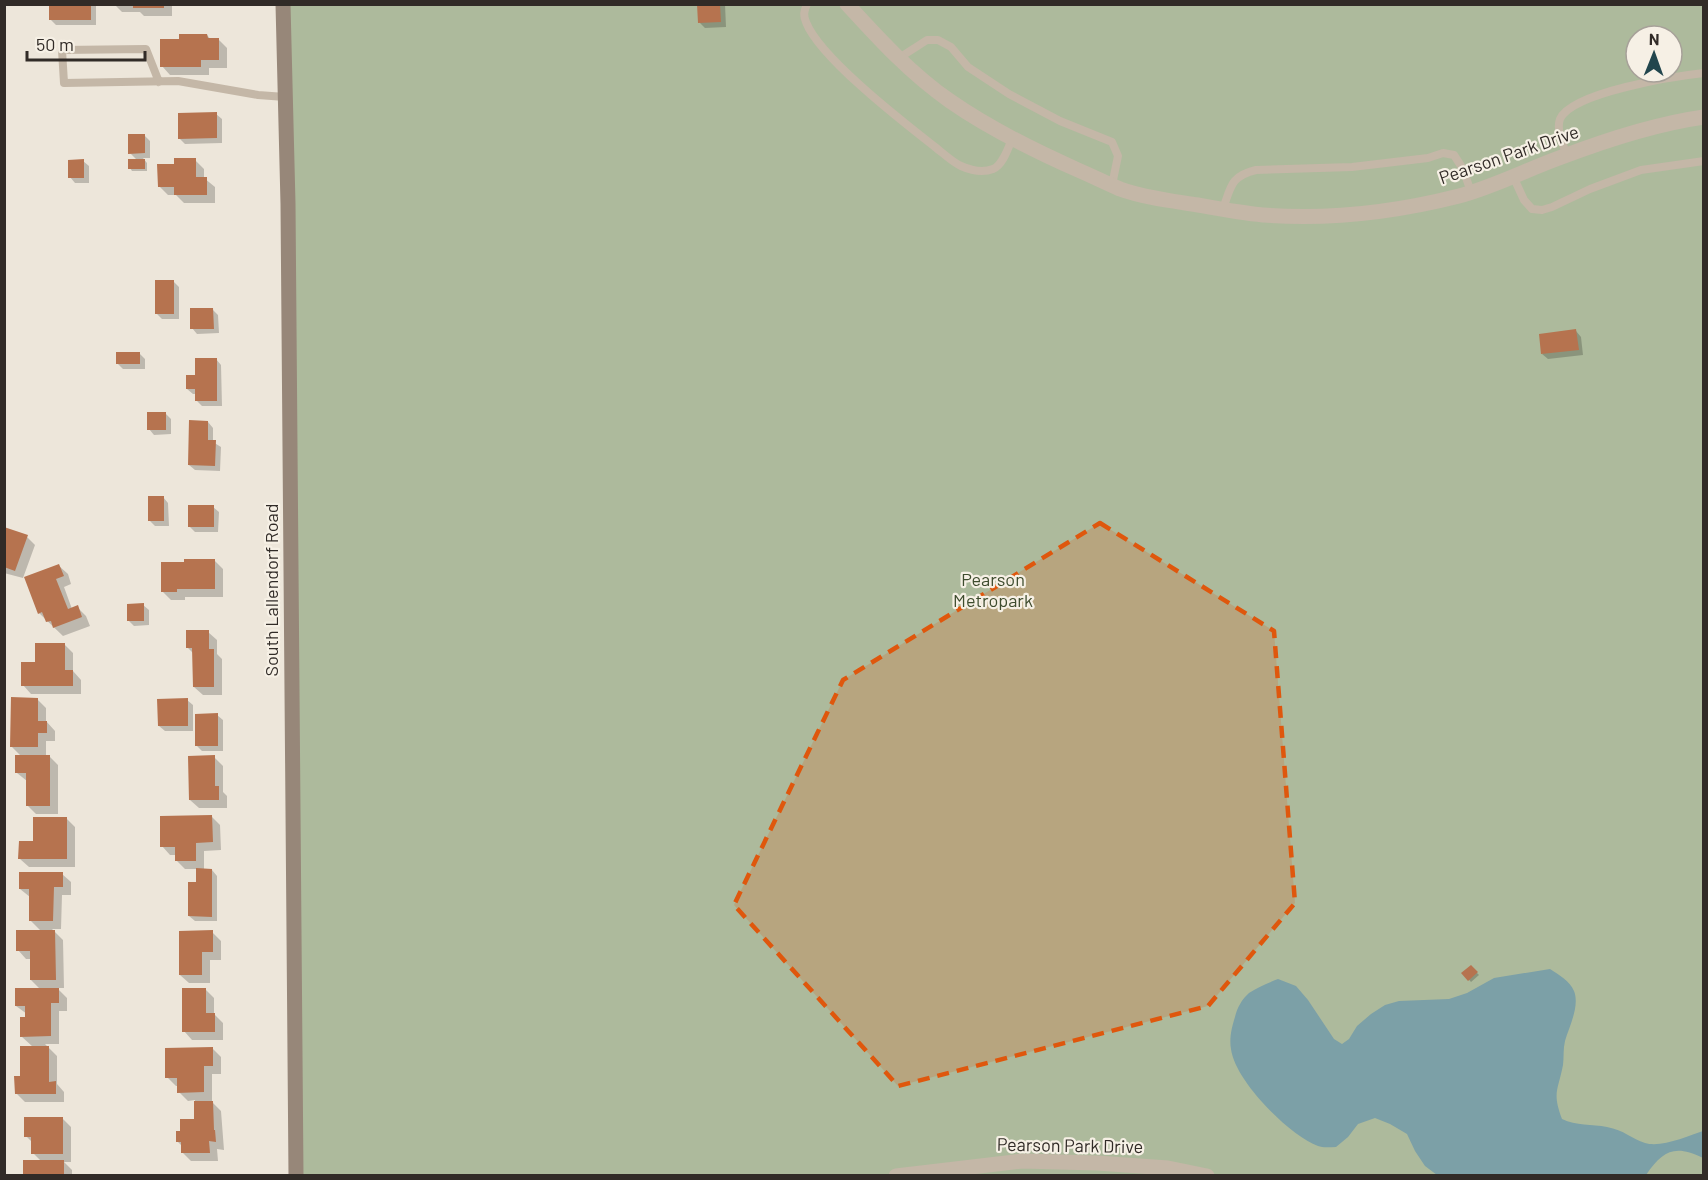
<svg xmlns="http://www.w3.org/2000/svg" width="1708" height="1180" font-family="Barlow,sans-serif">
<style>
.green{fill:#adba9c;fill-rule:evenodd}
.water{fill:#7ca0a7}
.shadow{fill:#0003}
.building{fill:#b6734f}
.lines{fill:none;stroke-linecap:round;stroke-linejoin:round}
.lane{stroke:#c4b7a7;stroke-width:8}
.street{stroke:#c4b7a7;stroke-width:15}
.secondary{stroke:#978779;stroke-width:15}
.marked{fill:#df570d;fill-opacity:0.2;stroke:#df570d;stroke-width:4.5;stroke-dasharray:12 8;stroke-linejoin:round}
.labels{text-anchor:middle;stroke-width:4.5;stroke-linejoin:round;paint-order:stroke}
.street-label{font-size:18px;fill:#312b27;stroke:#f6f0e5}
.park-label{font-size:18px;fill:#3e4c2e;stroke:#f6f0e5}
</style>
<rect width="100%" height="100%" fill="#ede6da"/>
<path class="green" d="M 283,5 L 1703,5 L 1703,1175 L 296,1175 ZM 1636,36 L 1672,36 L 1672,72 L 1636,72 Z"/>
<path class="water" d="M 1550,969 C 1559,975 1570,981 1574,991 C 1580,1006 1569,1027 1565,1041 C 1563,1049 1564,1057 1563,1065 C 1558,1091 1552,1092 1562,1119 C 1576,1126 1592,1124 1607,1127 C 1624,1130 1632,1139 1645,1143 C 1661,1148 1688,1136 1703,1131 L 1703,1158 C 1674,1144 1663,1151 1646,1175 L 1437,1175 L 1425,1166 L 1415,1151 L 1407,1134 L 1390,1124 L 1375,1118 L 1358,1124 L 1348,1137 L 1336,1147 C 1330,1147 1323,1148 1318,1146 C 1289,1135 1235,1081 1231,1049 C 1229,1039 1232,1026 1235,1017 C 1237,1008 1242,999 1249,993 C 1258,987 1268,983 1278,979 L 1296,986 L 1308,1000 L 1334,1039 L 1342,1044 L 1349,1039 L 1357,1026 L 1371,1014 L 1385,1005 L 1399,1001 L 1449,999 L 1467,993 L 1494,978 Z"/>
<path class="shadow" d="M 50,4 L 96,4 L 96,25 L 56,25 L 50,19 Z
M 114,4 L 172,4 L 172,16 L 144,16 L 140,12 L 122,12 Z
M 699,4 L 725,4 L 726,27 L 705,28 L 700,23 Z
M 207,35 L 211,40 L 219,40 L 227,48 L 227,68 L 209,68 L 209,75 L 170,75 L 162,66 L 180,41 Z
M 216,114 L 222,119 L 222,143 L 185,144 L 179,138 Z
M 144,135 L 150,141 L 150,158 L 143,158 L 147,163 L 147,171 L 132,171 L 130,168 L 137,160 L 130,153 Z
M 195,160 L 204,169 L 204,178 L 215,187 L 215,203 L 184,203 L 176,195 L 168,195 L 159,186 L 175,166 Z
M 83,161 L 89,166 L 89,183 L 75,183 L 70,177 Z
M 173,281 L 179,287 L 179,319 L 162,319 L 157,314 Z
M 213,310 L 218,315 L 219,333 L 197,334 L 192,328 Z
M 1576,331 L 1581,337 L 1583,355 L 1548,359 L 1542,354 Z
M 139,353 L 145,359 L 145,369 L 123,369 L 117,363 Z
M 216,359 L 221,365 L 222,406 L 202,406 L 197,401 L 197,394 L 193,394 L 187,389 L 196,377 Z
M 165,413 L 171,419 L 171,434 L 154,435 L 149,429 Z
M 208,422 L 213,428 L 213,442 L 221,447 L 220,471 L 195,470 L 189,465 Z
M 163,497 L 168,503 L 169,526 L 155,526 L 150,521 Z
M 213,507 L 219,512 L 218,532 L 195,532 L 189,526 Z
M 4,528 L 27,537 L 35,545 L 23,578 L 4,573 Z
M 214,560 L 223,569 L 223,597 L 185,597 L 185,600 L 171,600 L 162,591 Z
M 59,566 L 68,574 L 71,584 L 64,587 L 72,609 L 77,607 L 86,616 L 90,626 L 63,636 L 39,613 Z
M 143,605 L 149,610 L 149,625 L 134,626 L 128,620 Z
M 208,632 L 217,640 L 217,654 L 222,659 L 222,695 L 203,695 L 194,687 L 194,654 L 187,647 Z
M 64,644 L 73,653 L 73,671 L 81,680 L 81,694 L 31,694 L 23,685 L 37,663 Z
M 37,699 L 46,708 L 46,721 L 55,731 L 55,741 L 46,741 L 46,756 L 49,756 L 58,765 L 58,814 L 36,814 L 27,805 L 27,781 L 17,773 L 21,756 L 12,747 Z
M 187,700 L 193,705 L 193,731 L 165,731 L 159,726 Z
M 217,715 L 223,720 L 223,751 L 202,751 L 197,746 Z
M 214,757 L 223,766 L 223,792 L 227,796 L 227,808 L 199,808 L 190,800 Z
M 212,817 L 220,825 L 221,850 L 204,851 L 204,870 L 212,870 L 217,876 L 217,921 L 195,921 L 189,916 L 198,884 L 198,869 L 185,869 L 176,860 L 176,855 L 170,855 L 162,846 Z
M 66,818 L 75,827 L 75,867 L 29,867 L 20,859 L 34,843 Z
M 62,874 L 71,882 L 71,895 L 62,895 L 61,929 L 52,929 L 63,940 L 64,988 L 57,988 L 67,998 L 67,1011 L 59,1011 L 59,1044 L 45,1044 L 57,1056 L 57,1084 L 64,1092 L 64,1102 L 25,1102 L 16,1093 L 33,1047 L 21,1036 L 27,1014 L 16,1006 L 41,990 L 31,980 L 31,959 L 26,959 L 18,950 L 41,931 L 30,920 L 30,897 L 20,889 Z
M 212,932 L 221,941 L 221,960 L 210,960 L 210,983 L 189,983 L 180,975 Z
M 1471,967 L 1479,975 L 1471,982 L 1463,973 Z
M 206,990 L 214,998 L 214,1014 L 223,1023 L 223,1040 L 192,1040 L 184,1031 Z
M 213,1049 L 221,1057 L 221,1074 L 212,1074 L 212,1102 L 221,1111 L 224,1150 L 217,1149 L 218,1161 L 191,1161 L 182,1152 L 182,1146 L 177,1141 L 182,1133 L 195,1120 L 195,1100 L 188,1101 L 179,1092 L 179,1086 L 176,1086 L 167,1077 Z
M 62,1118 L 71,1127 L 71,1162 L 64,1162 L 72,1170 L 72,1176 L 24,1176 L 41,1161 L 33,1153 L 33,1143 L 26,1136 Z"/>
<path class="building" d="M 133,4 L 164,4 L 164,8 L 133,8 Z
M 697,4 L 720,4 L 721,22 L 698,23 Z
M 49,5 L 91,5 L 91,20 L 49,20 Z
M 179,34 L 207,34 L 208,38 L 219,38 L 219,60 L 201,60 L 201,67 L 160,67 L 160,39 L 179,39 Z
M 217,112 L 217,138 L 178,139 L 178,113 Z
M 128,134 L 145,134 L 145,153 L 128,154 Z
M 174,158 L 196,158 L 196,177 L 207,177 L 207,195 L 174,195 L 174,187 L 158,187 L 157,164 L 174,164 Z
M 84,159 L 84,178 L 68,178 L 68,160 Z
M 128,159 L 145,159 L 145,169 L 128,169 Z
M 155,280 L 174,280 L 174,314 L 155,314 Z
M 190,308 L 213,308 L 214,329 L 190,329 Z
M 1576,329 L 1579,350 L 1541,354 L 1539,334 Z
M 116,352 L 140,352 L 140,364 L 116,364 Z
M 195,358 L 217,358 L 217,401 L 195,401 L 195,389 L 186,389 L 186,375 L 195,375 Z
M 147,412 L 166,412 L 166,430 L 147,430 Z
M 189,420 L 208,421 L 208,440 L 216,440 L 215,466 L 188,465 Z
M 148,496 L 164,496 L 164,521 L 148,521 Z
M 188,505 L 214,505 L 214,527 L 188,527 Z
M 4,527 L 28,535 L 15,571 L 4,567 Z
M 184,559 L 215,559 L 215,589 L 177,589 L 177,592 L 161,592 L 161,562 L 184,562 Z
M 59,564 L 64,576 L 56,579 L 68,609 L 78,605 L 82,617 L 53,628 L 51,621 L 46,622 L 42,612 L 38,614 L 24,577 Z
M 144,603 L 144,621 L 127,621 L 127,604 Z
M 186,630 L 209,630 L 209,649 L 214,649 L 214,687 L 193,687 L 192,648 L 186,648 Z
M 35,643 L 65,643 L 65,670 L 73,670 L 73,686 L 21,686 L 21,662 L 35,662 Z
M 11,697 L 38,698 L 38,721 L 47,721 L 47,733 L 38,733 L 38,747 L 10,747 Z
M 188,698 L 188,726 L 158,726 L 157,699 Z
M 218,713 L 218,746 L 195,746 L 195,714 Z
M 15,755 L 50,755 L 50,806 L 26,806 L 26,773 L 15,773 Z
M 215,755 L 215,786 L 219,786 L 219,800 L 189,800 L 188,756 Z
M 212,815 L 213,842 L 196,843 L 196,861 L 175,861 L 175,847 L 160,847 L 160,816 Z
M 33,817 L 67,817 L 67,859 L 18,859 L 19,841 L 33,841 Z
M 196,868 L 212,869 L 212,917 L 188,916 L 188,882 L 196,882 Z
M 19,872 L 63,872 L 63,887 L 54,887 L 53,921 L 29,921 L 29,889 L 19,889 Z
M 16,930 L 55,930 L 56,980 L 30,980 L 30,951 L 16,951 Z
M 213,930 L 213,952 L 202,952 L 202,975 L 179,975 L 179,931 Z
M 1471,965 L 1478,972 L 1468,981 L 1461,973 Z
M 15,988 L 59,988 L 59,1003 L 51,1003 L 51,1036 L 20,1037 L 20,1017 L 25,1017 L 25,1006 L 15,1006 Z
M 182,988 L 206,988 L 206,1013 L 215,1013 L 215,1032 L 182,1032 Z
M 20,1046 L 49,1046 L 49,1082 L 56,1081 L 56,1094 L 15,1094 L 14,1076 L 20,1076 Z
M 213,1047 L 213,1066 L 204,1066 L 204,1092 L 177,1093 L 177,1078 L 165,1078 L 165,1048 Z
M 194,1101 L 213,1101 L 214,1130 L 215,1130 L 216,1142 L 209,1141 L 210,1153 L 181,1153 L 181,1142 L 176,1142 L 176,1131 L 180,1131 L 180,1119 L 194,1119 Z
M 24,1117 L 63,1117 L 63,1154 L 31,1154 L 31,1137 L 24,1137 Z
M 23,1160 L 64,1160 L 64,1176 L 23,1176 Z"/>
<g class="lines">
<path class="lane" d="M 807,4 C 804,11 803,15 806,22 C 819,57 903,122 935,147 C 943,153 952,162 961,166 C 970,170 983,173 993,169 C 1003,165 1008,148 1012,139
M 899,58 L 927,40 L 938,40 L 951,47 L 968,67 L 1009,94 L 1060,121 L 1112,142 L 1118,156 L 1112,185
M 159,82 L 146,49 L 62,50 L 64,83 L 178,81 L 258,95 L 285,97
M 1567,155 C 1563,145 1556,130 1560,119 C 1572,92 1676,76 1704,73
M 1513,176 L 1524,200 L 1532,209 L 1542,210 L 1552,207 L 1590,189 L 1641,170 L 1704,161
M 1223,209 C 1231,186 1231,176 1256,170 L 1352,167 L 1428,158 L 1443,153 L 1454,155 L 1463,169 L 1471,192"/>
<path class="street" d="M 847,4 C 879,39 911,74 950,101 C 990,129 1033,150 1078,170 C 1092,176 1106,183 1120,189 C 1145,198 1173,201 1198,205 C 1220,209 1241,213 1263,215 C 1328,220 1396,212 1459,196 C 1493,187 1526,170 1559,158 C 1606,140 1654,124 1704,117
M 896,1176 L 1022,1161 L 1097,1163 L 1168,1168 L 1207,1176"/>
<path class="secondary" d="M 283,4 L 288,204 L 296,1176"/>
</g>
<path class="marked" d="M 1100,523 L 1274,631 L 1295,903 L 1208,1006 L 898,1086 L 734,905 L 843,680 Z"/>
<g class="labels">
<g class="street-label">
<text transform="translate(1509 155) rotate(-19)" y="6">Pearson Park Drive</text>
<text transform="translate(272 590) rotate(-90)" y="6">South Lallendorf Road</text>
<text transform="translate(1070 1146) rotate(1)" y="6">Pearson Park Drive</text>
</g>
<g class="park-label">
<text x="993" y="586">Pearson<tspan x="993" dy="21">Metropark</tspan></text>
</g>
</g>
<rect width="1708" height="1180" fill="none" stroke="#312b27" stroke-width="12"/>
<g transform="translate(1654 54) rotate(1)"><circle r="28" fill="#f6f0e5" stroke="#a7a199" stroke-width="1.5"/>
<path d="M0-4.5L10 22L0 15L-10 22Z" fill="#22464d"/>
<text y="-9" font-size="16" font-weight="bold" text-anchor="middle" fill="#312b27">N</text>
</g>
<path d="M27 51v9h118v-9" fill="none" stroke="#312b27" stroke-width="3"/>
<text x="36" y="51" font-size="18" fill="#312b27" stroke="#f6f0e5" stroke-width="4.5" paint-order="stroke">50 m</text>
</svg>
